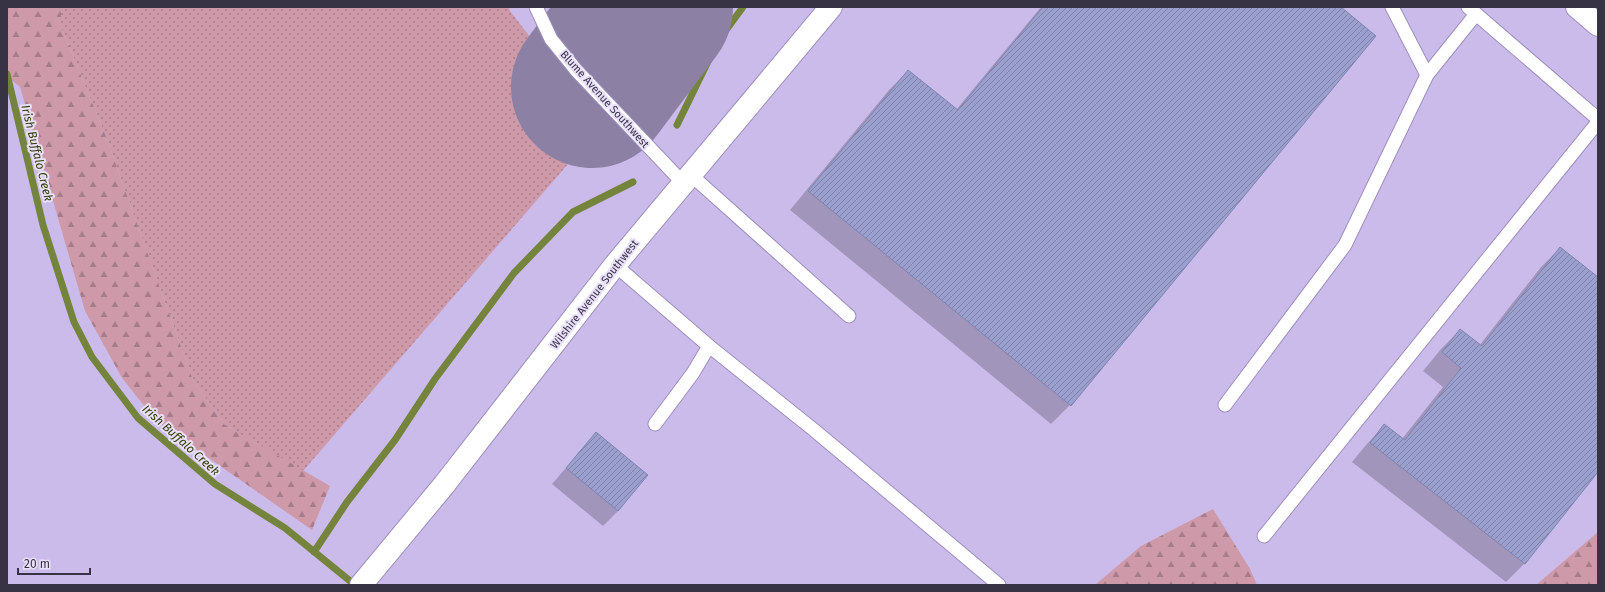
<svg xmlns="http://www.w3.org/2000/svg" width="1605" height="592" font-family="'Fira Sans',sans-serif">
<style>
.green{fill:url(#green-dots)}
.forest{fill:url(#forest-firs)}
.shadow{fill:#0003}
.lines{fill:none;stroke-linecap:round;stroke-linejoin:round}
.stream{stroke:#74843c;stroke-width:7}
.runway{stroke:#8c81a4;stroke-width:162}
.building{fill:url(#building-hatch);stroke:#8084b2}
.lane-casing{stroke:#9f8fbd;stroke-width:15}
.street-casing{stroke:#9f8fbd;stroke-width:24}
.secondary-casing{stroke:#9f8fbd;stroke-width:24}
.lane{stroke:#fff;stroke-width:13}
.street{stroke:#fff;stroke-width:22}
.secondary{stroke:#fff;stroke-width:22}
.labels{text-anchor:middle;stroke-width:4;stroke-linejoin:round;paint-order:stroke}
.street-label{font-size:11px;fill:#383245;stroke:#e8e0f9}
.water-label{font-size:12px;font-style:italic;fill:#313b01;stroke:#e8e0f9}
</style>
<defs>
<pattern id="green-dots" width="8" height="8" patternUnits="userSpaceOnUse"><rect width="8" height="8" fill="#ce99a8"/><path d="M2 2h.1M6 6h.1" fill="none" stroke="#a87d8b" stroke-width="1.8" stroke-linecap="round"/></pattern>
<pattern id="forest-firs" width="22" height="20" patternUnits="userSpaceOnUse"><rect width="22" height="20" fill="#ce99a8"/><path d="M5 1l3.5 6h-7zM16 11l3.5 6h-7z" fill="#a87d8b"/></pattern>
<pattern id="building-hatch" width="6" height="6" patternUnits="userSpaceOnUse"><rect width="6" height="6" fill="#9a9fce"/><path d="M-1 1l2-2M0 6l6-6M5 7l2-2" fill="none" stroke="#7f82a9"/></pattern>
</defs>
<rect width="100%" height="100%" fill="#cbbbeb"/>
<path class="green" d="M 61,7 L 509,7 L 510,11 L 600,127 L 303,471 L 225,425 L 193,380 L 105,134 L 61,27 Z
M 570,7 L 608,7 L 589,33 Z"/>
<path class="forest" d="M 7,7 L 61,7 L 61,27 L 105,134 L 193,380 L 225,425 L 330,486 L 312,530 L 157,422 L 122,378 L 85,311 L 20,87 L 7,76 Z
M 1213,509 L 1250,569 L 1257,585 L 1095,585 L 1141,546 Z
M 1598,532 L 1598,585 L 1536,585 Z"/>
<path class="shadow" d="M 1041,7 L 1340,7 L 1375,36 L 1070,405 L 1051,424 L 790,210 L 889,90 L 908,71 L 956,110 Z
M 1560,248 L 1598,278 L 1598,470 L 1525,563 L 1506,582 L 1352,462 L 1366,445 L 1384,426 L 1402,439 L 1443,387 L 1423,371 L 1441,349 L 1460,330 L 1479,346 L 1541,267 Z
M 596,433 L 618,511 L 603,526 L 552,484 Z"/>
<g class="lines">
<path class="stream" d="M 7,74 L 43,225 L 74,322 L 92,357 L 138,418 L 215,484 L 285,528 L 355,585
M 677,125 L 718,41 L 743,7
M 314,552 L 347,502 L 395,440 L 435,379 L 514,273 L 573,212 L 633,182"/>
<path class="runway" d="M 592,87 L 652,7"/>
</g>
<path class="building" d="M 1043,7 L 1341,7 L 1376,36 L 1071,406 L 808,191 L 908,70 L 958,110 Z
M 1560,247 L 1598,277 L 1598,472 L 1525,564 L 1370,443 L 1384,424 L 1405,440 L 1461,368 L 1442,352 L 1460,329 L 1482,346 Z
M 596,432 L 648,475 L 618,511 L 566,468 Z"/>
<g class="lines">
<defs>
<path id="lane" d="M 536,7 L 551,39 L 576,70 L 684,184
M 1392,7 L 1427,75
M 1468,7 L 1598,119
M 691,175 L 849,316
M 615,265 L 709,346 L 693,373 L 655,424
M 709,346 L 814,430 L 999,585
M 1225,405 L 1345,245 L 1427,75 L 1476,14
M 1264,536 L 1598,122"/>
<path id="street" d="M 1577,7 L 1598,25"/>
<path id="secondary" d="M 361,585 L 444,485 L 615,265 L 831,7"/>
</defs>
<use href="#lane" class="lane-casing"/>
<use href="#street" class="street-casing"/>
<use href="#secondary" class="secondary-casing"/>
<use href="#lane" class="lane"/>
<use href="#street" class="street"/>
<use href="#secondary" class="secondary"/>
</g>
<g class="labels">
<g class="street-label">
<text transform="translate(605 99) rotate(48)" y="4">Blume Avenue Southwest</text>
<text transform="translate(594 294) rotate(-52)" y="4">Wilshire Avenue Southwest</text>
</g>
<g class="water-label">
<text transform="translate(37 153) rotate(76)" y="4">Irish Buffalo Creek</text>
<text transform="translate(181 440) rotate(42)" y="4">Irish Buffalo Creek</text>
</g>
</g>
<rect width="1605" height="592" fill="none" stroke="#383245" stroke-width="16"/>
<path d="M18 568v6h72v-6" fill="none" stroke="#383245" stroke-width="2"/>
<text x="24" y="568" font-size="12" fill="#383245" stroke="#e8e0f9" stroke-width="3" paint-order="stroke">20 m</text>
</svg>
